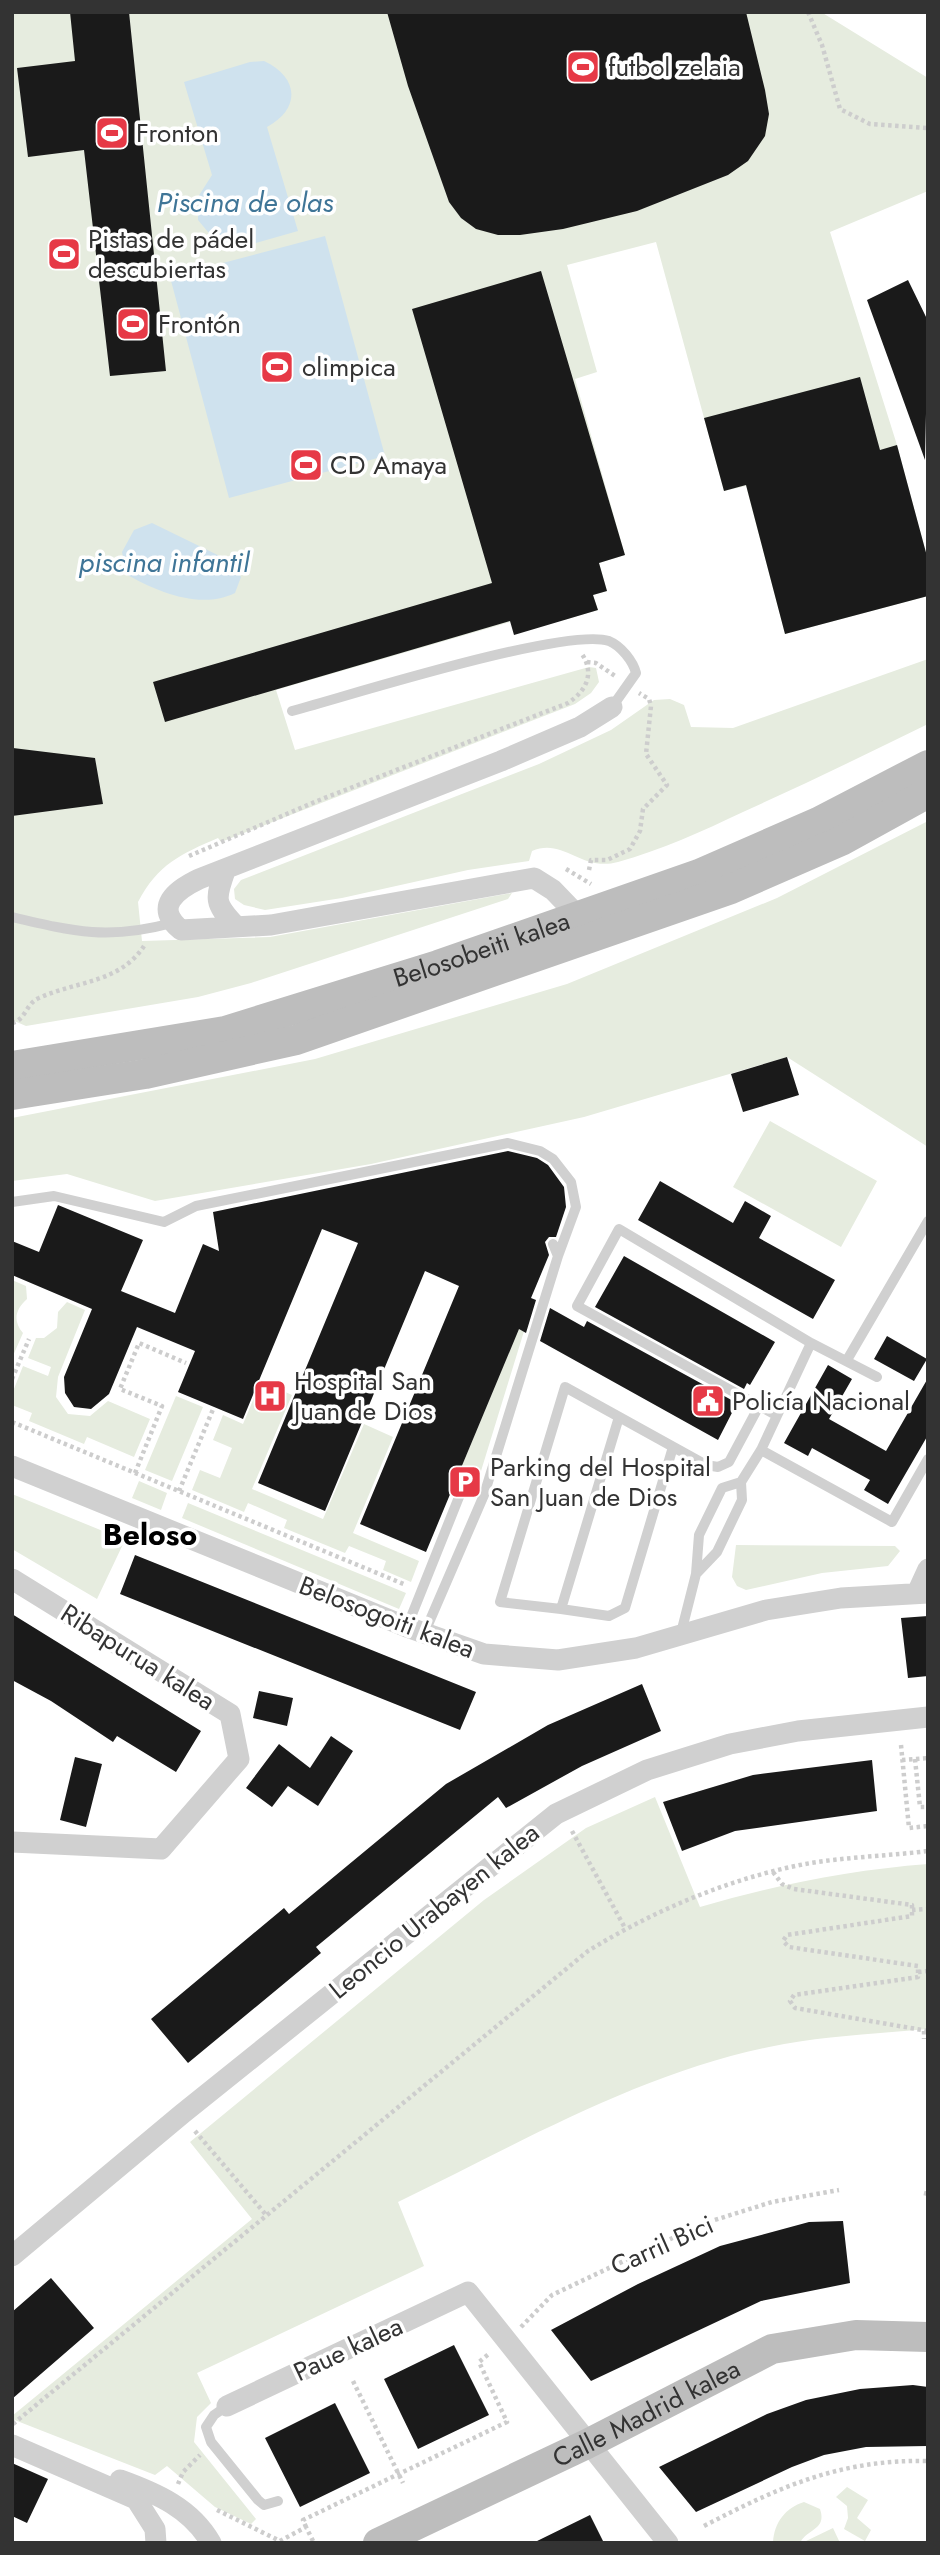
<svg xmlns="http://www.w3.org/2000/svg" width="940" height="2555" font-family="Jost,sans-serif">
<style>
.green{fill:#e6ecdf}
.water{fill:#cfe2ee}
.building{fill:#1a1a1a}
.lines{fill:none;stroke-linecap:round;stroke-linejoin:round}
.path{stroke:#cdcdcd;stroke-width:4.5;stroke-dasharray:3.5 3.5;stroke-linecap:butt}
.lane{stroke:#d0d0d0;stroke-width:10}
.street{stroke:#d0d0d0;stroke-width:21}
.secondary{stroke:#bdbdbd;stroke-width:30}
.labels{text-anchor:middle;stroke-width:7;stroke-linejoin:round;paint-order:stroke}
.poi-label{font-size:26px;fill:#333;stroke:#fff;text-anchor:start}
.street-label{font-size:26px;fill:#333;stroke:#fff}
.water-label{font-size:28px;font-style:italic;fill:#3f7597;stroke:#fff}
.quarter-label{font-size:30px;font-weight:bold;fill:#000;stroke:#fff}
</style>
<rect width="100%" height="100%" fill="#fff"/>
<path class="green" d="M 12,12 L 821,12 L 928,78 L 928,191 L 830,232 L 897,445 L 928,560 L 928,596 L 785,634 L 746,486 L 724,491 L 656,242 L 567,265 L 597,372 L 575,379 L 625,555 L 599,563 L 607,591 L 593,595 L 598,610 L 564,620 L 510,622 L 276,690 L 295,750 L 589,667 L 596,668 L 599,682 L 591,693 L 575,704 L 221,842 L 218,838 C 181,854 158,864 138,902 L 142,941 L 270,937 L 512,893 L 508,899 L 251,983 L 198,997 L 26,1026 L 12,1020 Z
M 928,659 L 928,724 C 867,754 805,784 743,812 C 703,831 661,850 618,862 C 581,872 563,837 532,851 L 529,861 L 468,870 L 342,898 L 265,910 L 244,905 L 235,899 L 234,889 L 241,880 L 539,764 L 611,730 L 654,700 L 670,699 L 684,705 L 691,727 L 733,728 Z
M 928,821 L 928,1147 L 787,1057 L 584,1117 L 371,1164 L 155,1201 L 67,1174 L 12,1181 L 12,1118 L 315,1059 L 567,984 L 777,898 Z
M 770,1121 L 877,1181 L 841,1247 L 733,1187 Z
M 12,1280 L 26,1286 L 27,1299 C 16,1309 12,1320 23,1333 L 12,1358 Z
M 67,1302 L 85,1310 L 58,1377 L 56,1397 L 68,1414 L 90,1416 L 108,1401 L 150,1419 L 134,1457 L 87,1437 L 84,1444 L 29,1421 L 32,1413 L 12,1405 L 12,1394 L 23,1366 L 48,1376 L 51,1367 L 28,1358 L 36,1338 L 44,1338 L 57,1328 L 58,1312 Z
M 525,1313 L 529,1315 L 477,1484 L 458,1475 Z
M 261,1381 L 292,1395 L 252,1489 L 323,1519 L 364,1424 L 393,1437 L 353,1533 L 419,1561 L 411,1582 L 383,1570 L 386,1561 L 349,1546 L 345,1553 L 284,1528 L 287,1520 L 248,1503 L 244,1512 L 192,1490 L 200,1470 L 220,1478 L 232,1448 L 213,1440 L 223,1415 L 243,1424 Z
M 176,1396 L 203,1407 L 172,1481 L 145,1470 Z
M 139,1481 L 167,1493 L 161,1510 L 132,1498 Z
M 12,1494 L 125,1540 L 97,1599 L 12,1549 Z
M 188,1503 L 406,1593 L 399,1609 L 182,1518 Z
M 736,1545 L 895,1546 L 900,1551 L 888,1566 L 822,1573 L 746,1590 L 737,1586 L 732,1577 Z
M 655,1797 L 700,1907 C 775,1885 850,1870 928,1864 L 928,2029 C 875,2034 821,2036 769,2047 C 638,2074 518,2144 398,2202 L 424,2266 L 197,2373 L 211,2403 L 197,2417 L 194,2442 L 256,2519 L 251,2524 L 215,2507 L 167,2466 L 155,2475 L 12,2419 L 12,2416 L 252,2219 L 190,2142 L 484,1900 L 586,1828 Z
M 847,2487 L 868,2500 L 857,2518 L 871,2530 L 865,2541 L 844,2529 L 848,2518 L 847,2506 L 836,2497 Z
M 804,2502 L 820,2509 C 827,2530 808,2528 800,2543 L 773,2543 C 774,2523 785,2508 804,2502 Z
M 833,2528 L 840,2543 L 804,2543 L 804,2542 Z"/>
<path class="water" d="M 264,61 C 299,77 301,109 267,127 L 298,231 L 242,247 L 213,238 L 198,220 L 198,197 L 212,175 L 184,82 L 250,62 Z
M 325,236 L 385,456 L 229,498 L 170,277 Z
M 152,523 L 232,562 L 241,577 L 235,593 C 201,610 157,592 126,574 L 122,552 L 134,530 Z"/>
<path class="building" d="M 70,12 L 129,12 L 166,371 L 110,376 L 84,150 L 28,157 L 17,68 L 75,61 Z
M 387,12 L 746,12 L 765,90 L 769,114 L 765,136 L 748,161 L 728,175 L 637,211 L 563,229 L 520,235 L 498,235 L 476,229 L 461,218 L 449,202 L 408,86 Z
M 541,271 L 625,555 L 599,563 L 607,591 L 593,595 L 598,610 L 514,635 L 510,621 L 165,722 L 153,682 L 492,583 L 412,309 Z
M 908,280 L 928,321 L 925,460 L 867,300 Z
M 860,377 L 880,450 L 897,445 L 928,560 L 928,596 L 785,634 L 746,485 L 724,491 L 704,418 Z
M 13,748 L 95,758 L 103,804 L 12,816 Z
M 787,1057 L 799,1095 L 743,1112 L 731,1074 Z
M 508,1151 L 537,1158 L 548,1165 L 564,1187 L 566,1207 L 556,1237 L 549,1237 L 545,1242 L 549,1255 L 531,1298 L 536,1300 L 526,1333 L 519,1329 L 426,1552 L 360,1524 L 459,1286 L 425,1271 L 325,1511 L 258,1483 L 358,1243 L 322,1229 L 243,1419 L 178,1392 L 195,1351 L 137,1327 L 109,1394 L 91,1409 L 74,1407 L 65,1393 L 64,1377 L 92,1309 L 12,1275 L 12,1241 L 39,1252 L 58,1205 L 143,1240 L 121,1291 L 175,1313 L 203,1244 L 219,1251 L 213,1212 Z
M 660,1181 L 733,1223 L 745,1201 L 771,1216 L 759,1238 L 835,1280 L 813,1319 L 638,1220 Z
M 624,1256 L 775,1342 L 750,1385 L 747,1383 L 744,1389 L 595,1307 Z
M 550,1308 L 584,1327 L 587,1321 L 737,1403 L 718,1440 L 540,1341 Z
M 887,1336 L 927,1359 L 914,1381 L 874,1359 Z
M 828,1365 L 852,1379 L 829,1419 L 886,1451 L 928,1378 L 928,1435 L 888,1504 L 864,1490 L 870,1480 L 812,1448 L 808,1456 L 784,1443 Z
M 135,1555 L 476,1692 L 460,1730 L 120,1594 Z
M 12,1614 L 201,1731 L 176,1772 L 117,1736 L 113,1742 L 51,1701 L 12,1680 Z
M 928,1616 L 928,1676 L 908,1678 L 901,1618 Z
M 642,1684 L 661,1731 L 582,1766 L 506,1808 L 498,1797 L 316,1947 L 321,1953 L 188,2063 L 151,2019 L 284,1908 L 289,1914 L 446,1784 L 548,1725 Z
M 259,1691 L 293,1698 L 287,1726 L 253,1718 Z
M 331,1736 L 353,1751 L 318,1806 L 288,1786 L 272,1807 L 246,1788 L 279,1744 L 310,1768 Z
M 75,1757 L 102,1764 L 86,1827 L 60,1820 Z
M 872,1760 L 877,1811 L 735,1831 L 682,1851 L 663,1802 L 753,1775 Z
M 843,2221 L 850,2283 L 761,2301 L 591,2381 L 551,2330 L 638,2284 L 720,2246 L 809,2222 Z
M 51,2278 L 94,2328 L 12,2399 L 12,2312 Z
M 454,2345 L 489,2415 L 418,2449 L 384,2379 Z
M 913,2385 L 928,2387 L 928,2446 L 866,2447 L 824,2455 L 792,2467 L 696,2512 L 659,2467 L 767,2414 L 806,2400 L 860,2389 Z
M 335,2403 L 370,2473 L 300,2507 L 265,2438 Z
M 12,2463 L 48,2479 L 27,2523 L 12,2516 Z
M 590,2515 L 604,2543 L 533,2543 Z"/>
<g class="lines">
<path class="path" d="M 808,12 L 822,45 L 840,109 L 870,124 L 928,128
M 587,662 L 596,663 L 615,676
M 189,856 L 317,801 L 568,703 C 586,691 595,674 582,654
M 566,869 L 591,884
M 589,870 L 591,860 L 607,860 L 630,849 L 640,831 L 643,809 L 667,785 L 646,754 L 651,706 L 649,699 L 639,693
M 12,1023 C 26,1020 26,1003 39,998 C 76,981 120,983 144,946
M 12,1379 L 29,1339
M 12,1422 L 406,1585
M 135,1473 L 162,1406 L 120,1389 L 139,1343 L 186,1363
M 179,1491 L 214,1407
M 901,1745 L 909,1828 L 928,1826
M 915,1759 L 920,1807 L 928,1807
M 902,1760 L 928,1758
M 572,1831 L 625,1928
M 773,1872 L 782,1884 L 794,1889 L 912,1905 L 912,1916 L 787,1935 L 783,1941 L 789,1947 L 918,1966 L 918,1977 L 794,1995 L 790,2001 L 795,2008 L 928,2031
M 912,1910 L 928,1909
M 918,1972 L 928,1971
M 924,2031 L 924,2039
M 927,2107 L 928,2107
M 195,2131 L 267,2216
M 924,2193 L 928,2194
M 521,2327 L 552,2295 L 702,2224 L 772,2202 L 839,2190
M 353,2381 L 403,2483
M 13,2424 L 588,1951 C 655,1910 728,1879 805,1864 C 845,1857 887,1856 928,1851
M 178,2484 L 183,2472 L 200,2455
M 217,2510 L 280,2541 L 306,2527 L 314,2543
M 704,2526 C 779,2487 841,2459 928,2461
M 306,2527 L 303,2520 L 507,2422 L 479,2362 L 490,2353"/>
<path class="lane" d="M 292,711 C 348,696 565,627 609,641 C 621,646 633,661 636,673 L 612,707
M 12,917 C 75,932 109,940 172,923
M 12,1202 L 54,1196 L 164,1222 L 196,1206 L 508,1143 L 540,1151 L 553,1159 L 571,1182 L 576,1207 L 558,1256
M 811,1343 L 877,1377
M 847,1360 L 928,1221
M 619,1417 L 561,1609 L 500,1602 L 565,1387 L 706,1465 L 718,1467 L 729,1462 L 759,1406
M 761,1450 L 892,1522 L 928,1459
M 696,1574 L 717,1552 L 742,1500 L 741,1482 L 761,1450 L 811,1343 L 619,1229 L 577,1306 L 776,1415
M 561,1609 L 609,1616 L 625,1608 L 673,1447
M 407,1627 L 465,1482
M 681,1633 L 696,1574 L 699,1535 L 722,1488 L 741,1482
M 424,1634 L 484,1495 L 558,1256 L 553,1244
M 227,2406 L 214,2415 L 206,2427 L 211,2442 L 258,2500 L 264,2505 L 278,2501"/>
<path class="street" d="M 225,871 C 215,899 214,903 235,925
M 579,917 L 553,890 L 534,878 L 271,925 L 181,930 C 153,907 176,890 199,879 L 501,761 L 580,727 L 612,707
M 12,1466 L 407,1627 L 484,1654 L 558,1660 L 636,1648 L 766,1610 L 841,1598 L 928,1593
M 12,1579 L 230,1714 L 239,1759 L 161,1849 L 12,1842
M 917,1593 L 928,1569
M 12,2256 L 182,2114 L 556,1814 L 647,1770 L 730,1744 L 798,1731 L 928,1717
M 227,2406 L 468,2292 L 668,2543
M 12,2445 L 136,2499 L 155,2529 L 156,2543
M 120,2480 C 156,2493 191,2508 211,2543"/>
<g class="secondary">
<path id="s1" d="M 12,1066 L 225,1031 L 438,965 L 699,874 L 818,822 L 928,765"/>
<path d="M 12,1095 L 145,1074 L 296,1040 L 731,889 L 841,841 L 928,793"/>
<path id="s2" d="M 378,2543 L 587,2444 L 772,2349 L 856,2335 L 928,2337"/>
</g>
</g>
<defs>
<symbol id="stadium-square" viewBox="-11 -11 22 22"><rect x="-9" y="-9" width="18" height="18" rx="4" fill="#e63946" stroke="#fff"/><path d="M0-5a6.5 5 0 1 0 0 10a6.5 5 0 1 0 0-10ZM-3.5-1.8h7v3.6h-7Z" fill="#fff"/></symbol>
<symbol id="hospital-square" viewBox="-11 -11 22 22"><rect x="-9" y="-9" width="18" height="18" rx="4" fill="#e63946" stroke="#fff"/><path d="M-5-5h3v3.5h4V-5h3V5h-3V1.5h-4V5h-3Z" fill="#fff"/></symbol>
<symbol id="civic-square" viewBox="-11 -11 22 22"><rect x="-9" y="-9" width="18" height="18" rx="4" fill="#e63946" stroke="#fff"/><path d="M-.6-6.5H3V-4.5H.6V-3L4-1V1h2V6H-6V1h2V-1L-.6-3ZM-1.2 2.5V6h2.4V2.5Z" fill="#fff"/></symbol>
<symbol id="parking-square" viewBox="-11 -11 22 22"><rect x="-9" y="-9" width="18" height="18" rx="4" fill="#e63946" stroke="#fff"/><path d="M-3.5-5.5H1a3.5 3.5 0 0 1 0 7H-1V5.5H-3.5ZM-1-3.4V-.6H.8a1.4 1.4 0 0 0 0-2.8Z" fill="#fff"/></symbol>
</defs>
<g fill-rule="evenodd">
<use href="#stadium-square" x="564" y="48" width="38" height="38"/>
<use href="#stadium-square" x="93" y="114" width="38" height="38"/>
<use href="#stadium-square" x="45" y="235" width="38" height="38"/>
<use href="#stadium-square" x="114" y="305" width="38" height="38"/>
<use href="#stadium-square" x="258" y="348" width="38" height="38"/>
<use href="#stadium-square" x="287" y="446" width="38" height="38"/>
<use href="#hospital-square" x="251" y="1377" width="38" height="38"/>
<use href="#civic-square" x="689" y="1382" width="38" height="38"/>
<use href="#parking-square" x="446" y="1463" width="38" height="38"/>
</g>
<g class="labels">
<g class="poi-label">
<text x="608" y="76">futbol zelaia</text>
<text x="136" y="142">Fronton</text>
<text x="88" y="248">Pistas de pádel<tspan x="88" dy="30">descubiertas</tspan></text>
<text x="158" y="333">Frontón</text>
<text x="302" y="376">olimpica</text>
<text x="330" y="474">CD Amaya</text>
<text x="294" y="1390">Hospital San<tspan x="294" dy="30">Juan de Dios</tspan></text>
<text x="732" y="1410">Policía Nacional</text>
<text x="490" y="1476">Parking del Hospital<tspan x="490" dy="30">San Juan de Dios</tspan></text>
</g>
<g class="street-label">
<text dy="9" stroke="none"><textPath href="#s1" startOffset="485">Belosobeiti kalea</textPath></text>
<text transform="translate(387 1617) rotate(21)" y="9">Belosogoiti kalea</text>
<text transform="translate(138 1657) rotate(32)" y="9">Ribapurua kalea</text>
<text transform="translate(434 1911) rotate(-39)" y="9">Leoncio Urabayen kalea</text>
<text transform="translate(662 2245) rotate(-24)" y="9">Carril Bici</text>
<text transform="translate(348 2349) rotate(-25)" y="9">Paue kalea</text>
<text dy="9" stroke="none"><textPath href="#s2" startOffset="298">Calle Madrid kalea</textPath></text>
</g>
<g class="water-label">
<text x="245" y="212">Piscina de olas</text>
<text x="164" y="572">piscina infantil</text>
</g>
<g class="quarter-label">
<text x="150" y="1545">Beloso</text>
</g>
</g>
<rect width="940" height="2555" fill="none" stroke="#333333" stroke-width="28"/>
</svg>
